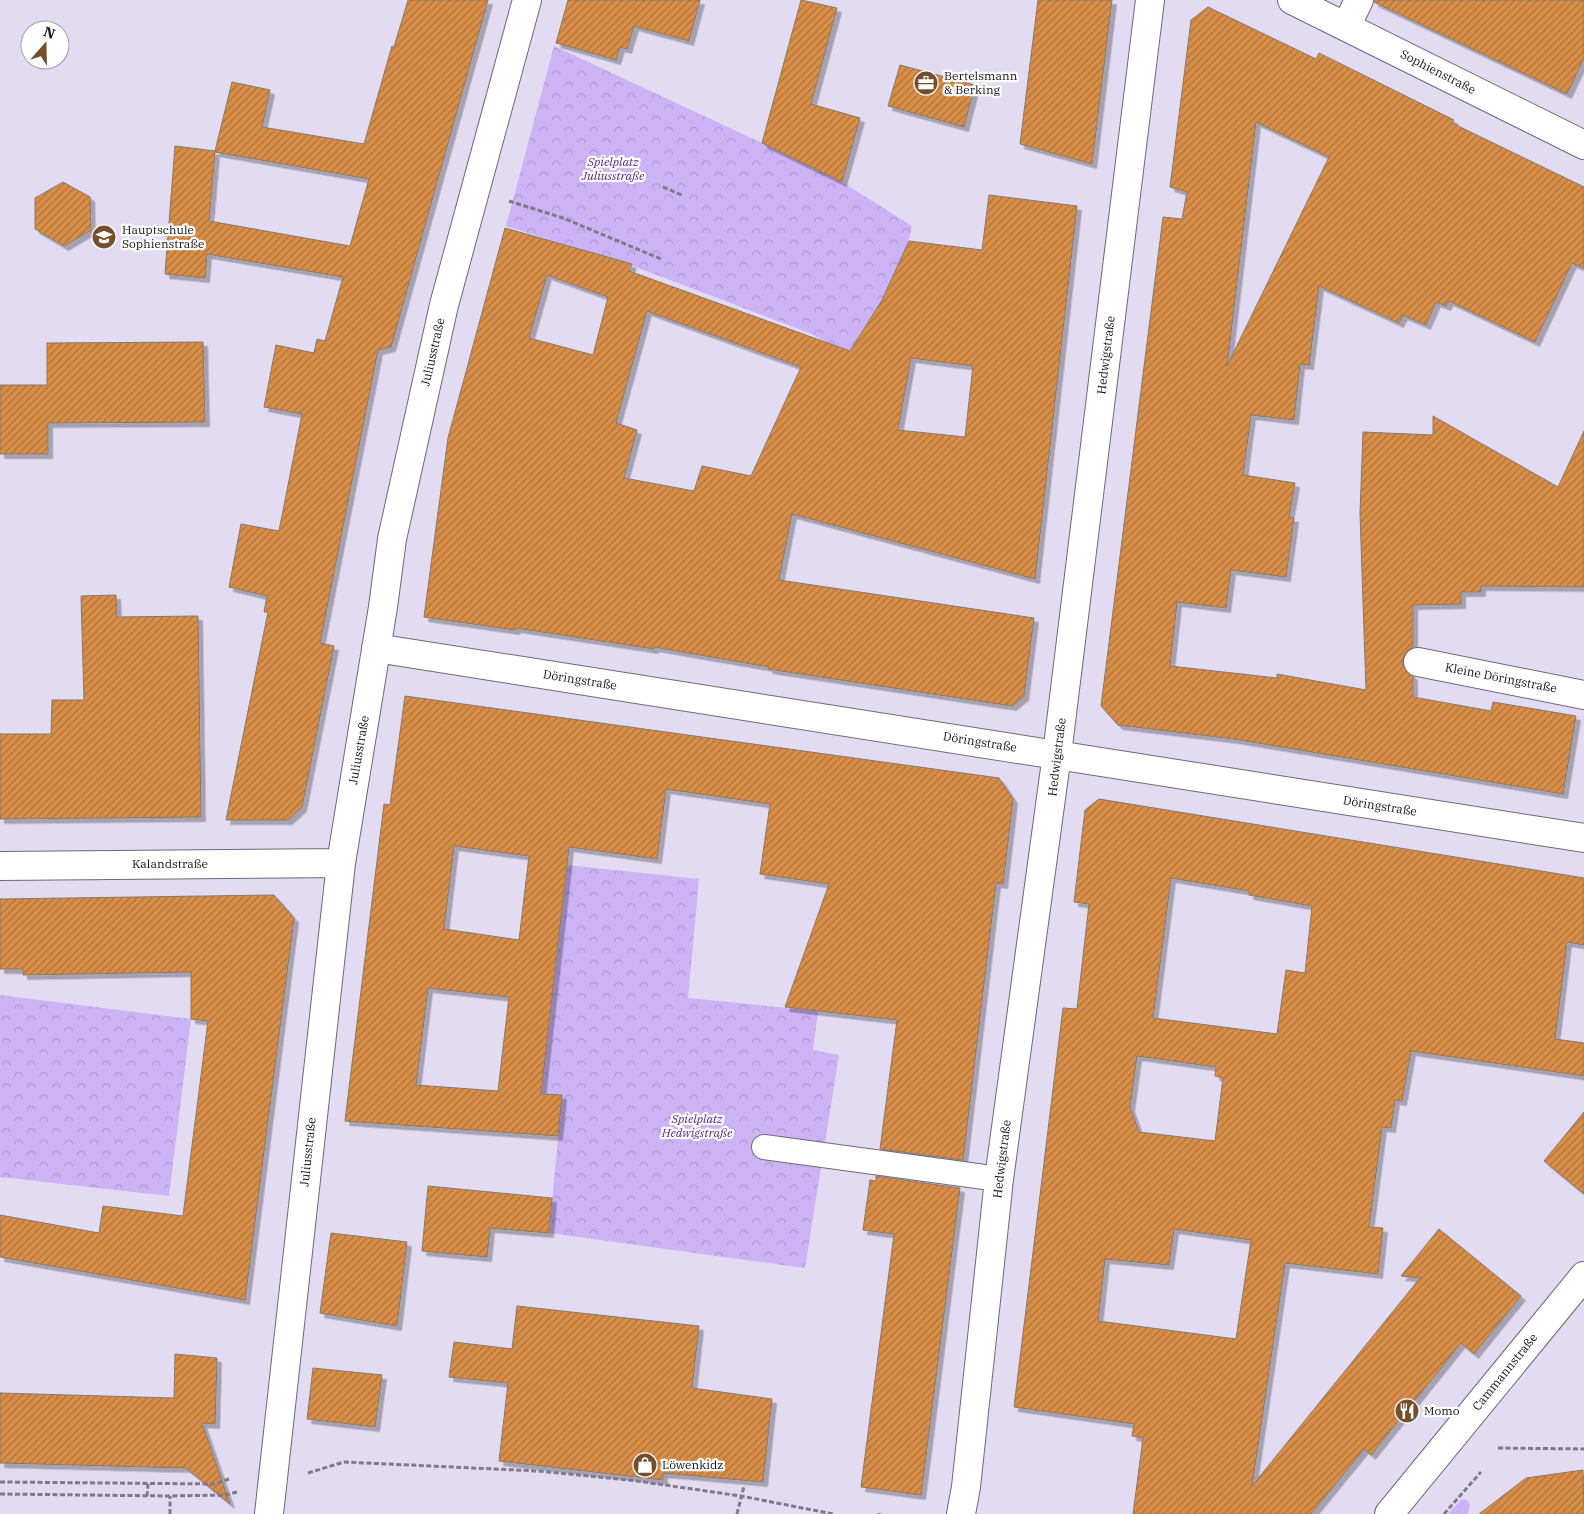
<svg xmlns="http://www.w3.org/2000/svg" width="1584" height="1514" font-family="'IBM Plex Serif',serif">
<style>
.green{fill:#ccb3f5}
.park{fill:url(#park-crowns)}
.building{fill:url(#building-hatch);stroke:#897869;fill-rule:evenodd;filter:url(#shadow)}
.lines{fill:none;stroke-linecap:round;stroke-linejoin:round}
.service-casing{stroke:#6e677a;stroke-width:26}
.minor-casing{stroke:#6e677a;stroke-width:30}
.path{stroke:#7f7989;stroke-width:3;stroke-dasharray:5 2.5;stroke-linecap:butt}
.service{stroke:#fff;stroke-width:24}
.minor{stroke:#fff;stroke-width:28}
.labels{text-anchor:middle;stroke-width:4.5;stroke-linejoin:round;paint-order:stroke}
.street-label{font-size:12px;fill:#15121a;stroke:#fff}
.poi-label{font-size:12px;fill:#15121a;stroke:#fff;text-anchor:start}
.park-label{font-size:12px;font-style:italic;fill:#542587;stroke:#fff}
</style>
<defs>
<pattern id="park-crowns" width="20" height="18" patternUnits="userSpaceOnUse" patternTransform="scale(1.25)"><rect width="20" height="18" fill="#ccb3f5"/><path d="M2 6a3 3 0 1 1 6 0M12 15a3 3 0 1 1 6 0" fill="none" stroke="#ae99d1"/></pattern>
<pattern id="building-hatch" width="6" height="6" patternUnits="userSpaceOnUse" patternTransform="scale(1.25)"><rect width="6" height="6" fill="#d88e48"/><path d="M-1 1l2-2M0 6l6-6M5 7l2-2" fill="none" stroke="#ae733b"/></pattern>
<filter id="shadow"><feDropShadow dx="4.5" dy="4.5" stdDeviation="0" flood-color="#0004"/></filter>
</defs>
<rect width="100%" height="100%" fill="#e3dbf1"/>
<path class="green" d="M 1466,1499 L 1470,1504 L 1468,1514 L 1448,1514 L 1461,1500 Z"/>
<path class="park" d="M 554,46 L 762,143 L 842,182 L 912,226 C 904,269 872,315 849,353 L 809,333 L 636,267 L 506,226 Z
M 567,865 L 699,879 L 688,998 L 818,1011 L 813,1050 L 839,1055 L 805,1268 L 549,1233 L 562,1096 L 541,1094 Z
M 0,995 L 191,1019 L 169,1196 L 0,1177 Z"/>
<path class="building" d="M 408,0 L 488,0 L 391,347 L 378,350 L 320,643 L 334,646 L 302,807 L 288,820 L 226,820 L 268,612 L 264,612 L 267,596 L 229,587 L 241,524 L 279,531 L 302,414 L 264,407 L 276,345 L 314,353 L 317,339 L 325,341 L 343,277 L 207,254 L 205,278 L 165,274 L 175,146 L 215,151 L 232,82 L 270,90 L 262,127 L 364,144 L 392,46 L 394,47 ZM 215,152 L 369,179 L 350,246 L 209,221 Z
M 568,0 L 700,0 L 689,41 L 634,26 L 627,49 L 620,47 L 616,60 L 556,43 Z
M 801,0 L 837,8 L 811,104 L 860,118 L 842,182 L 762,143 Z
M 1038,0 L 1112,0 L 1092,164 L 1020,144 Z
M 1374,0 L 1584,0 L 1584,58 L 1567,94 L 1374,2 Z
M 1208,7 L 1316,59 L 1319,53 L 1454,120 L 1452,123 L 1584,187 L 1584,268 L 1572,263 L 1535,342 L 1449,301 L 1446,306 L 1436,302 L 1426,325 L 1403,315 L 1399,323 L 1319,286 L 1309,365 L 1300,364 L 1294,420 L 1251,415 L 1243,475 L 1295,483 L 1289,517 L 1294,518 L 1286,577 L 1231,570 L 1226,608 L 1177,602 L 1170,666 L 1277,678 L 1277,674 L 1366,690 L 1360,514 L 1363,432 L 1433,435 L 1433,416 L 1558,487 L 1584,431 L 1584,587 L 1481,586 L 1481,592 L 1461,592 L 1461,604 L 1413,605 L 1413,647 L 1406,652 L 1403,659 L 1403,667 L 1413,676 L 1413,697 L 1491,711 L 1493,702 L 1576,716 L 1563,794 L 1234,739 L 1118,725 L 1101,706 L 1163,217 L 1182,219 L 1187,192 L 1170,187 L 1191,20 ZM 1256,122 L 1329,157 L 1227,366 Z
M 900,65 L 975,85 L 964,127 L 888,106 Z
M 63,182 L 90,197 L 91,230 L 64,246 L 35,229 L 35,198 Z
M 989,195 L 1077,206 L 1035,579 L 792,514 L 779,580 L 1034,618 L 1024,696 L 1012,706 L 768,669 L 769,667 L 654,647 L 654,649 L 516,628 L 515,630 L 424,617 L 448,438 L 505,228 L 632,264 L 629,271 L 850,351 L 882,300 L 909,241 L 982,250 ZM 547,275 L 608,297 L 593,355 L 529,338 ZM 647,311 L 801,367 L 751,476 L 702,466 L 694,491 L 624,478 L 637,430 L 616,423 ZM 911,358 L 973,366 L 965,437 L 898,430 Z
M 203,342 L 205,422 L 48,423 L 48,454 L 0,454 L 0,385 L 47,385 L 47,343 Z
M 116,595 L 117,617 L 198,616 L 201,817 L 0,819 L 0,734 L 51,734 L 52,700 L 84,700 L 81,596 Z
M 405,696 L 999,778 L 1013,799 L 1003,884 L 996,883 L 963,1160 L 880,1149 L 897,1020 L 785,1007 L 829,884 L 760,874 L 770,804 L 666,789 L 657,859 L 569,847 L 541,1094 L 562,1095 L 558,1136 L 345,1121 L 384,804 L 390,805 ZM 454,846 L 529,856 L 519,940 L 444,929 ZM 428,988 L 509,997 L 498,1091 L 416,1085 Z
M 1099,799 L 1584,878 L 1584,945 L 1567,942 L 1555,1039 L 1584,1043 L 1584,1076 L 1411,1051 L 1402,1101 L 1395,1100 L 1391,1128 L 1382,1127 L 1369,1227 L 1383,1228 L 1378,1274 L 1285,1263 L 1252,1486 L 1420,1278 L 1401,1276 L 1439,1229 L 1521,1296 L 1474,1354 L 1461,1343 L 1371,1455 L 1364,1449 L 1311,1514 L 1133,1514 L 1143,1438 L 1132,1436 L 1134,1424 L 1014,1407 L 1063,1008 L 1077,1009 L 1089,904 L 1074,902 L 1085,810 ZM 1171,878 L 1249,891 L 1249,895 L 1312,906 L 1305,973 L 1286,970 L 1277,1034 L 1153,1018 ZM 1137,1056 L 1216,1067 L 1215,1076 L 1223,1078 L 1215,1141 L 1139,1132 L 1130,1107 ZM 1174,1229 L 1251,1240 L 1236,1339 L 1098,1321 L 1105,1259 L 1169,1265 Z
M 274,895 L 294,918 L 245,1300 L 0,1257 L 0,1215 L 99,1233 L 103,1206 L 183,1216 L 208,1021 L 191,1019 L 191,972 L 23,975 L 23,969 L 0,969 L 0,899 Z
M 1584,1112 L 1584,1194 L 1544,1161 Z
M 876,1176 L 960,1188 L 921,1495 L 861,1487 L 894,1234 L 863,1230 L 870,1180 L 876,1181 Z
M 428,1186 L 552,1198 L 549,1233 L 490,1228 L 487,1257 L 422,1251 Z
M 331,1233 L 407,1242 L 397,1326 L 320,1313 Z
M 517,1306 L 699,1326 L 692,1388 L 772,1399 L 763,1482 L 663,1473 L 663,1480 L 499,1461 L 508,1383 L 449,1377 L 454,1342 L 512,1349 Z
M 175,1354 L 217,1358 L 215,1424 L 202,1423 L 230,1504 L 186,1468 L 0,1463 L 0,1393 L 174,1398 Z
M 313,1368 L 382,1375 L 375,1427 L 307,1419 Z
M 1583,1470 L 1584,1514 L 1479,1514 L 1526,1478 Z"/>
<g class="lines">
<defs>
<path id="service" d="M 764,1147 L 999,1179"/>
<path id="minor" d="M 1292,0 L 1584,145
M 1347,25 L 1359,0
M 376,648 L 1584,838
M 1418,662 L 1584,695
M 0,866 L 341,863
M 269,1514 L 341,863 L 383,607 L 392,539 L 444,305 L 527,0
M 961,1514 L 966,1487 L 999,1179 L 1057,754 L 1150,0
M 1389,1514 L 1584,1276"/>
</defs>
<use href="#service" class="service-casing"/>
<use href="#minor" class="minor-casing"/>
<path class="path" d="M 663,187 L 682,195
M 509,201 L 563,218 L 661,259
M 1498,1448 L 1584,1449
M 308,1473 L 344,1462 L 538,1471 L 637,1481 L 741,1496 L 833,1514
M 0,1482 L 214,1484 L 229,1479
M 0,1494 L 170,1496 L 226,1495 L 237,1492
M 147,1496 L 148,1484
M 170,1514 L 170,1496
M 737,1514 L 744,1486
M 879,1514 L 879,1513
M 1444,1514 L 1481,1472"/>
<use href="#service" class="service"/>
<use href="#minor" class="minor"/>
</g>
<defs>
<symbol id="office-disc" viewBox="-11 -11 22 22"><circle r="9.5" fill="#754e2b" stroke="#fff"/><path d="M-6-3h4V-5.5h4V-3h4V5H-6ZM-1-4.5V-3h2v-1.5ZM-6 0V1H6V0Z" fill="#fff"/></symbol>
<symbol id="school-disc" viewBox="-11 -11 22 22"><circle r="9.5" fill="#754e2b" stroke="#fff"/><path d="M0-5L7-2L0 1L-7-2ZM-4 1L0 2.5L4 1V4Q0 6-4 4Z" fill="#fff"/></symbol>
<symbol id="restaurant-disc" viewBox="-11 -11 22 22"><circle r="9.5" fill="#754e2b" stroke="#fff"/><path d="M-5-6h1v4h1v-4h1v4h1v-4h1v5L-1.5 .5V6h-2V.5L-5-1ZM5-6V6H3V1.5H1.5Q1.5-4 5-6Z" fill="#fff"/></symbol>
<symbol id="shop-disc" viewBox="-11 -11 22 22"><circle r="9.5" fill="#754e2b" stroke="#fff"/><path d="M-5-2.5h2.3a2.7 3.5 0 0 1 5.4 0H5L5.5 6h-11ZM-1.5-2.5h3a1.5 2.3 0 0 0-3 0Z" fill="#fff"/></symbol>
</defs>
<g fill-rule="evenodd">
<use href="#office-disc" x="912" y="69" width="28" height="28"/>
<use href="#school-disc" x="90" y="223" width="28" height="28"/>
<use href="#restaurant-disc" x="1393" y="1397" width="28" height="28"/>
<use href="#shop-disc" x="631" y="1451" width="28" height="28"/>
</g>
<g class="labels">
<g class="street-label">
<text transform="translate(1438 72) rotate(27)" y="4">Sophienstraße</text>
<text transform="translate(433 352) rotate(-77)" y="4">Juliusstraße</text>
<text transform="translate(1106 355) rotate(-83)" y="4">Hedwigstraße</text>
<text transform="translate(1501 678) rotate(11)" y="4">Kleine Döringstraße</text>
<text transform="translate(580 680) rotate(9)" y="4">Döringstraße</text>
<text transform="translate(980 742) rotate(9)" y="4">Döringstraße</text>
<text transform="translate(359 750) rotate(-80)" y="4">Juliusstraße</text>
<text transform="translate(1057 757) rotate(-83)" y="4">Hedwigstraße</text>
<text transform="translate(1380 806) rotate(9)" y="4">Döringstraße</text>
<text x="170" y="868">Kalandstraße</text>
<text transform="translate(308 1152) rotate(-84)" y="4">Juliusstraße</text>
<text transform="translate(1002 1159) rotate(-83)" y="4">Hedwigstraße</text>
<text transform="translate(1505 1372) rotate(-51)" y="4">Cammannstraße</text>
</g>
<g class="poi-label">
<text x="944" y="80">Bertelsmann<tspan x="944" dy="14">&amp; Berking</tspan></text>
<text x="122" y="234">Hauptschule<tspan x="122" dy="14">Sophienstraße</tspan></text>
<text x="1424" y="1415">Momo</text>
<text x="662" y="1469">Löwenkidz</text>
</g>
<g class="park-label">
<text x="613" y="166">Spielplatz<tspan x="613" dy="14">Juliusstraße</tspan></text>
<text x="697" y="1123">Spielplatz<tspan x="697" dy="14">Hedwigstraße</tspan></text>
</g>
</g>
<g transform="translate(45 45) rotate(20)"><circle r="24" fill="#ffffff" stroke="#a1a0a3"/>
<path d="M0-4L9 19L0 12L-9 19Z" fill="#754e2b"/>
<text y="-8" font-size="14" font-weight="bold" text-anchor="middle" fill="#15121a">N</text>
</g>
</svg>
